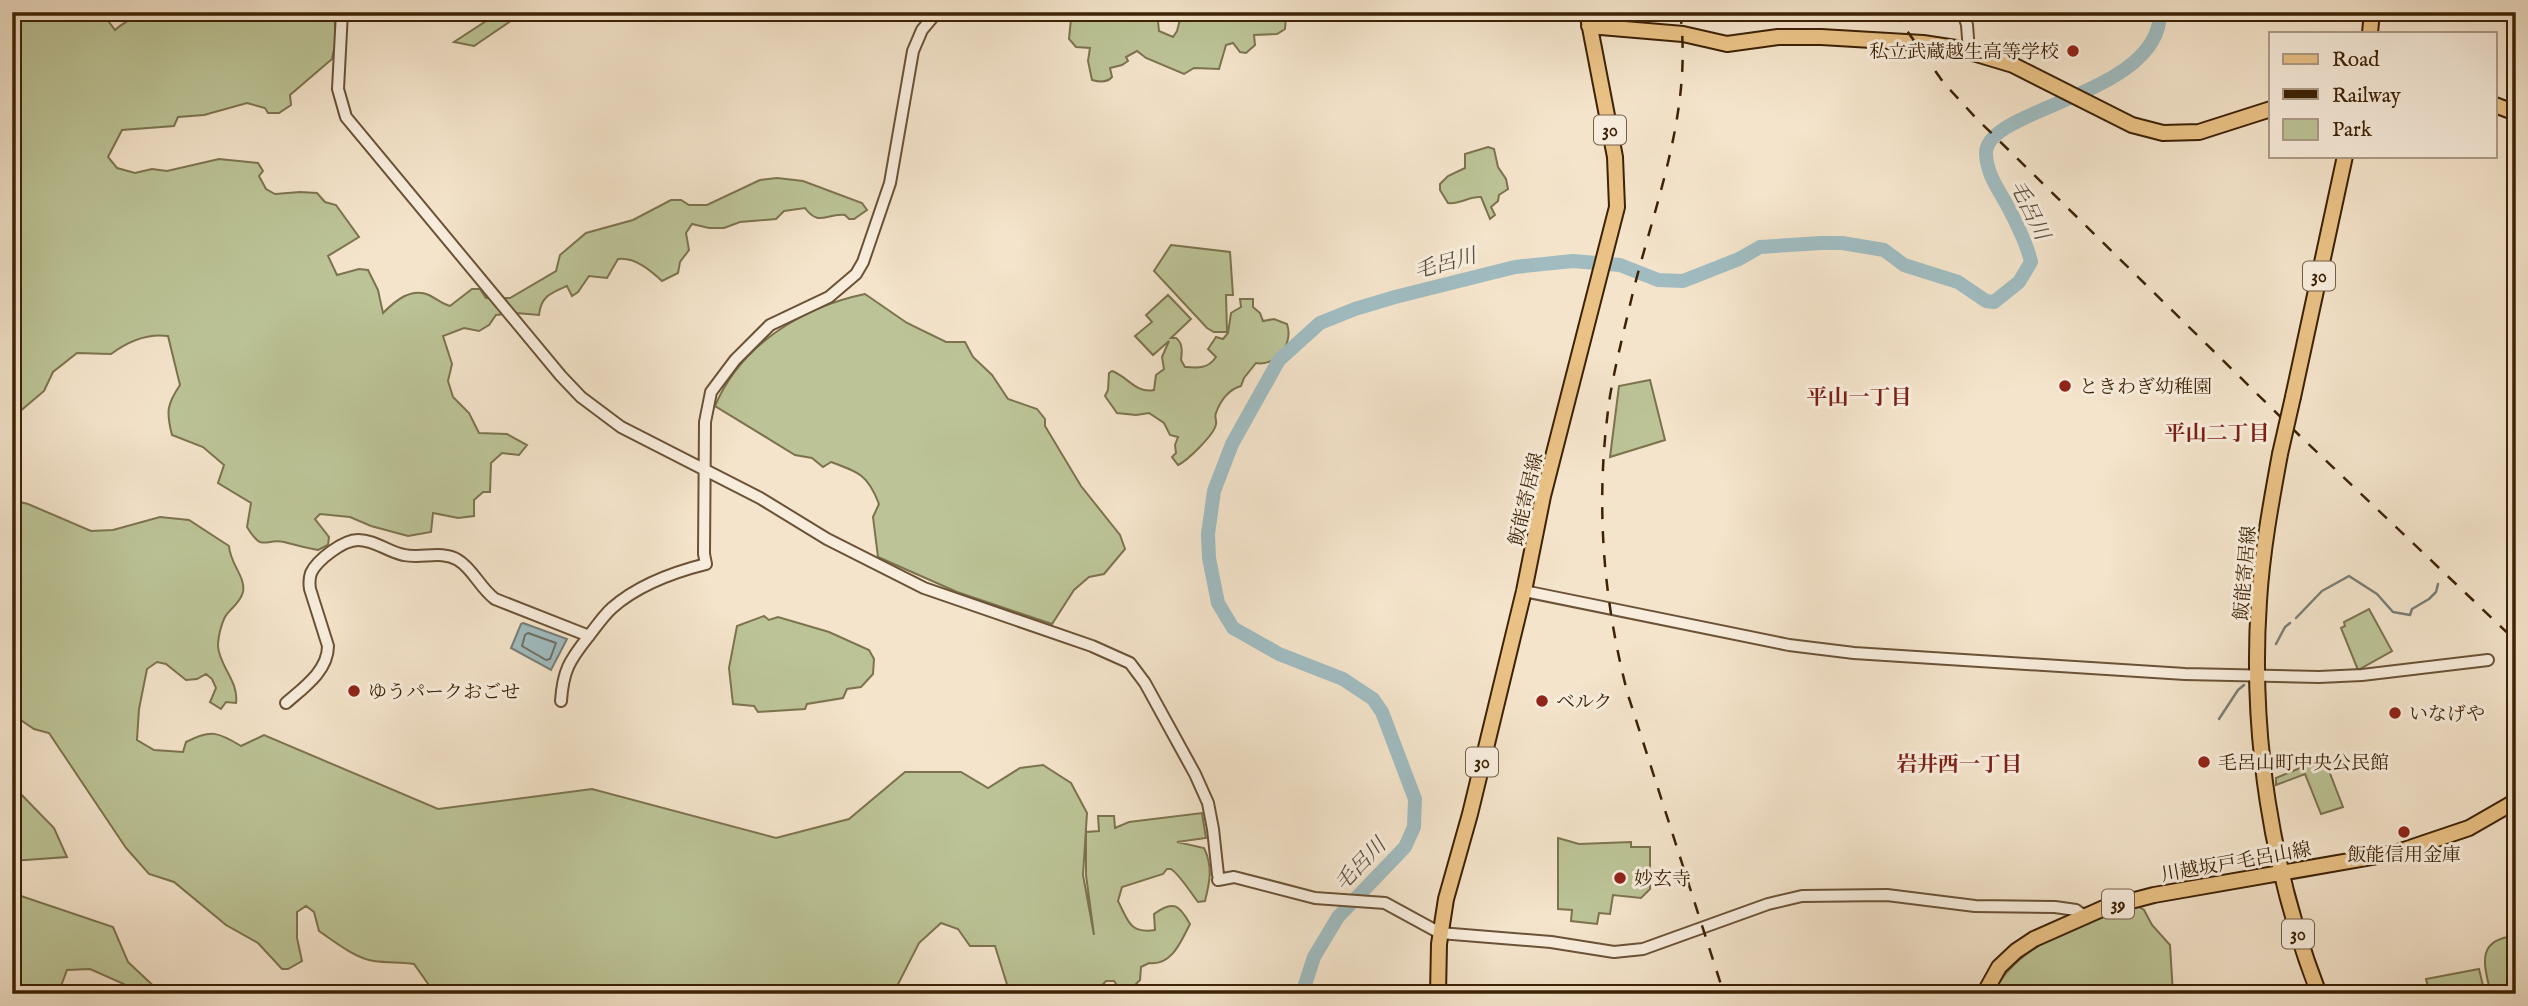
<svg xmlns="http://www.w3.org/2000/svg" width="2528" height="1006" font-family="'IM FELL English','Noto Serif JP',serif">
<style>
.green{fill:#bcc497;stroke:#7c734e;stroke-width:2}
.water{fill:#a0bcc1;stroke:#787e76;stroke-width:2}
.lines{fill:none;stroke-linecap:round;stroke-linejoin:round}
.shore{stroke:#6e6f63;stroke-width:2}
.stream{stroke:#787e76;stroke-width:2.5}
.river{stroke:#a0bcc1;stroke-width:14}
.minor-casing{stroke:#6b5236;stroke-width:14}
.major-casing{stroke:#3d2205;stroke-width:18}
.minor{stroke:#f8eddd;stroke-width:10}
.major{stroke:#eac286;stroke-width:14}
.rail{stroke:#3d2205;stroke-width:2.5;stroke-dasharray:12 12;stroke-linecap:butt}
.major-bridge-casing{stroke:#3d2205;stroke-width:18;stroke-linecap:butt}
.major-bridge{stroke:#eac286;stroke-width:14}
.poi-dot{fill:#8f2418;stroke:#f8eddd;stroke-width:2.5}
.labels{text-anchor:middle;stroke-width:6;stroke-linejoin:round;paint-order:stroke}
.shield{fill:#f8eddd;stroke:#755f46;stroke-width:2}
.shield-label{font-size:18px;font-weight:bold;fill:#3d2205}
.poi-label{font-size:19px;fill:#3d2205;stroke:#f8eddd;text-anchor:start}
.street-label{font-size:19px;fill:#3d2205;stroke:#f8eddd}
.water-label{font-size:21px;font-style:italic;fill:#5b503d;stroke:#f8eddd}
.neighbourhood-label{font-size:21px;font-weight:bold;fill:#7a1f14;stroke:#f8eddd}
</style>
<rect width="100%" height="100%" fill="#f4e4cb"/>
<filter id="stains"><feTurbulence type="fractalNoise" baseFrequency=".00286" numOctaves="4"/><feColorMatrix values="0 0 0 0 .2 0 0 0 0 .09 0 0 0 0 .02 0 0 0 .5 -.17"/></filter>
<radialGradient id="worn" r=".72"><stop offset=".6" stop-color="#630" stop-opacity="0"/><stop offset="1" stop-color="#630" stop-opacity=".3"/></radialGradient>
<path class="green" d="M 12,12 L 115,12 L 109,22 L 115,30 C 129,18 141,14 159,12 L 274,12 C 287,16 319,12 335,12 L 335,45 L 332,59 L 290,95 L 291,105 L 279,113 L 268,113 L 265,108 L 247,103 L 204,115 L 178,117 L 174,126 L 122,130 L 108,157 L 117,168 L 135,173 L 152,169 L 167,171 L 219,159 L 258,163 L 263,171 L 259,176 L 266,189 L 275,194 L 300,192 L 317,193 L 325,202 L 336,205 L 359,237 L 328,256 L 337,275 L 359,269 L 368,270 L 378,290 L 383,313 C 395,301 411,287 429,295 C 437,299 442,304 450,306 L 472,289 L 480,289 L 486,298 L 510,298 L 556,271 L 560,255 L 586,233 L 633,220 L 671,200 L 681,200 L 689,205 L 707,205 L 760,180 L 777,178 L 803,181 L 862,203 L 867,210 L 854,219 L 849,219 L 845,215 C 826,213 819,227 805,208 L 784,211 L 776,219 L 740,222 L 724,228 L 709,228 L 692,224 L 686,233 L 689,250 L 680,262 L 678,273 L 662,281 C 650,270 635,257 618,259 L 607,278 L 589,276 L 578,292 L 572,296 L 567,286 C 551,293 541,296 539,315 L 516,313 L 496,315 L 489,325 L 479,331 L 464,328 L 443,336 L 452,364 L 448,381 L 453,397 L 469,413 L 479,433 L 507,434 L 527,445 L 519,455 L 502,453 L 491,463 L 490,492 L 483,492 L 474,500 L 474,516 L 458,518 L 433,513 L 431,532 L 408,536 L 371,526 L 350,517 L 320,514 L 315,519 L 329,537 L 328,545 L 318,550 C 306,548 296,545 284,542 C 264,538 263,553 247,527 L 251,503 L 218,483 L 224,465 L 203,447 L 172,435 C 166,412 167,404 180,385 L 168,336 C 147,333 127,342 111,354 L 77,353 L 53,372 L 44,391 L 12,418 Z
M 500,12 L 524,12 L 474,46 L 454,42 Z
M 1080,12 L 1157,12 L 1159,31 L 1173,37 L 1177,31 L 1182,12 L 1292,12 L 1286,17 L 1285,29 L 1277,34 L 1254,35 L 1255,45 L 1246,53 L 1240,52 L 1233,43 L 1226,45 L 1219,69 L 1194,68 L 1184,74 L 1146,58 L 1137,51 L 1126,57 L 1128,61 L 1122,65 L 1110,68 L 1112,77 C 1107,83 1099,82 1092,80 L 1088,61 L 1090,48 L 1076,47 L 1069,39 L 1071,19 L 1078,16 Z
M 1488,147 L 1494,149 L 1498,167 L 1506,179 L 1508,189 L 1499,195 L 1498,201 L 1491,207 L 1495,215 L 1490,219 L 1481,197 C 1469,196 1459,205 1448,203 L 1440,190 L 1440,184 L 1448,176 L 1465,168 L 1465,154 Z
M 1171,245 L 1230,252 L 1233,295 L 1226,295 L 1227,332 L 1214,332 L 1207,328 L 1154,271 Z
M 865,294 L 907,323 L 946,342 L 965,342 L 973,357 L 992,375 L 1008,399 L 1037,409 L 1045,419 L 1045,426 L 1081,486 L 1120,535 L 1125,549 L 1104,574 L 1089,577 L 1074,590 L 1052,624 L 957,592 L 878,557 L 873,517 L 879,504 C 868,475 859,472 831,462 L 823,467 L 812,458 L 795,455 L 715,406 C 741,345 802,307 865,294 Z
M 1168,295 L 1191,319 L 1171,338 L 1176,338 C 1183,343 1182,352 1181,360 L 1185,367 C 1198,368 1208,369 1216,357 L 1208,349 L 1216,337 L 1223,339 L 1228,333 L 1231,313 L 1241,307 L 1240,299 L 1253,299 L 1253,307 L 1260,313 L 1263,321 L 1274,319 L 1287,324 C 1294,344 1276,367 1256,363 L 1244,378 L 1241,386 C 1229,389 1220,401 1216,413 C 1214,417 1217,420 1216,424 C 1215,434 1187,461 1178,465 L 1172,457 L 1176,453 L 1175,445 L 1178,437 L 1170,435 L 1164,423 L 1149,413 L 1136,415 L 1117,413 L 1105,396 L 1108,390 L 1109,373 L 1112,371 C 1127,376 1136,394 1154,390 L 1156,375 L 1164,369 L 1162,357 L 1169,341 L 1153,355 L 1135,336 L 1152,322 L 1146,315 Z
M 1650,380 L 1665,440 L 1610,457 L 1619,386 Z
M 12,500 L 28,504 L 91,531 L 113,530 L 160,517 L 189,520 L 229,546 C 230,564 246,577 243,592 C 240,603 233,606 227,614 C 222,620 218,637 218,646 C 219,666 239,681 236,703 L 226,702 L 221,709 L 210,702 L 216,688 L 212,679 L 206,674 L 197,679 L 186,680 L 166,664 L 157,662 L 147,669 L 139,709 L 137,740 L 154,750 L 183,752 L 186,742 C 211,729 218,732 241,746 L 264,735 L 438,809 L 592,789 L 776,838 L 849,819 L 905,772 L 961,772 L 988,788 L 1020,768 L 1043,765 L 1071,783 L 1087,813 L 1083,875 L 1094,935 L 1086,875 L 1086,832 L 1099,831 L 1098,816 L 1114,816 L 1115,828 L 1129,822 L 1202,813 L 1206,838 L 1177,842 L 1204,848 C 1213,867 1210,881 1205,901 L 1198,902 C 1191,893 1179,874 1171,869 L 1167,869 L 1163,874 L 1122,887 L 1118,901 C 1128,920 1129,934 1155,930 L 1154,914 C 1174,899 1180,906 1190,924 C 1181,941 1172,966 1149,963 L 1141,967 L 1140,980 L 1129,991 L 1119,988 L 1114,981 L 1106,981 L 1094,994 L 1010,994 L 995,946 L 970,946 L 958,929 L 941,923 L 919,943 L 893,994 L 431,994 L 431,988 L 414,964 C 401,962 388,963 374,961 C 355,958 335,942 319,931 L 314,912 L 306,906 L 297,912 L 297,938 L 302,961 L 288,969 L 282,969 L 258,943 L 226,925 L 174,882 L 149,874 L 126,848 L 49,733 L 34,729 L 12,714 Z
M 2369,609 L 2392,651 L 2358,670 L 2341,628 L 2345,626 L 2344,622 Z
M 764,616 L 769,620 L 778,617 L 829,632 L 869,650 L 874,659 L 873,674 L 861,687 L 847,689 L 843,698 L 807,704 L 805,709 L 758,712 L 754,706 L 733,704 L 729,668 L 737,626 Z
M 2324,758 L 2343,807 L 2321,814 L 2305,774 L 2276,785 L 2276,778 Z
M 12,785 L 54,828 L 67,857 L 12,861 Z
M 1558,838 L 1579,844 L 1631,842 L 1631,847 L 1650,847 L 1650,889 L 1641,898 L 1613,895 L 1610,914 L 1599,913 L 1597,924 L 1571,921 L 1572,910 L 1558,909 Z
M 12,893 L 113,927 L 128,962 L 162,994 L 136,994 L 124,984 L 90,969 L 67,970 L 58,994 L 12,994 Z
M 2138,906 L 2144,910 L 2152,925 L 2170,945 L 2173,994 L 1993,994 C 2016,942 2088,922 2138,906 Z
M 2516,936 L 2516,969 L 2501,994 L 2491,994 C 2484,965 2475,939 2516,936 Z
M 2479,969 L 2485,994 L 2430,994 L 2426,979 Z"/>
<path class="water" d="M 523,623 L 567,639 L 551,670 L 511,648 L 521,624 Z"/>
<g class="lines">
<path class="shore" d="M 528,633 L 556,643 L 550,659 L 546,660 L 522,646 L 525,635 Z"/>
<path class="stream" d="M 2296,618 L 2322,591 L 2349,576 L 2377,594 L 2393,612 L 2410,615 L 2412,609 L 2429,599 L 2436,592 L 2438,584
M 2276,644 L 2285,627 L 2290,623
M 2219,719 L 2238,690 L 2244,685
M 2507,994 L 2516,980"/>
<path class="river" d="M 1302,994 L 1314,957 L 1338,917 L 1405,847 L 1414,827 L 1415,799 L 1382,712 L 1373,699 L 1343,679 L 1279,654 L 1233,628 L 1218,603 L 1209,558 L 1208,534 L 1214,491 L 1232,444 L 1279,360 L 1320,323 L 1355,309 L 1395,297 L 1515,267 L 1573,261 L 1620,265 L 1658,280 L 1683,281 L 1739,259 L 1760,247 L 1821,243 L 1842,243 L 1884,250 L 1904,265 L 1958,282 L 1986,301 L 1994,302 L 2019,282 L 2031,262 C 2027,244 2017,224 2008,207 C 1999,190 1987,175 1986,154 C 1984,107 2161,96 2160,12"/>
<defs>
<path id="minor" d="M 342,12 L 338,89 L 346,117 L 561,376 L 581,397 L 621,427 L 760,498 L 827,539 L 924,588 L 1092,646 L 1130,663 L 1145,683 L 1195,774 L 1208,803 L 1213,829 L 1218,875
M 1963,12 L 1967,25 L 1969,51
M 1524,591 L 1789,645 L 1854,653 L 2185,674 L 2319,677 L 2362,675 L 2488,660
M 561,701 C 563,671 569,661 588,637 C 596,627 603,616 612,608 C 638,585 674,572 706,564 L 704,554 L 705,422 L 711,392 L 735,360 L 770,325 L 829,297 L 856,274 L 863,262 L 890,183 L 913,51 L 922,30 L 937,12
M 286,703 C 303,688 328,671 328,646 L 310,589 C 309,583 309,579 311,573 C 317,560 343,540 358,540 C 375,540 388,552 404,555 C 422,559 441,550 458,560 C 473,569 480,588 495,599 L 589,636
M 1218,880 L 1234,877 L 1315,898 L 1385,903 L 1440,933 L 1551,942 L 1614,952 L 1643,949 L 1768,904 L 1802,896 L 1887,895 L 1975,906 L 2055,907 L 2076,910 L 2086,917"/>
<path id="major" d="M 1589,26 L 1683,34 L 1727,44 L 1778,37 L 1821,37 L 1923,43 L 1956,48 L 2013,65 L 2132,125 L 2163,133 L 2199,132 L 2271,109
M 2370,33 L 2372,12
M 2495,105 L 2516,113
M 2293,397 L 2345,156
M 2280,454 C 2271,503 2262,552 2259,601 C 2250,734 2271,870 2319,994
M 1438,994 L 1439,944 L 1446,899 L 1470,814 L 1524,591 L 1543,496 L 1617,207 L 1615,157 L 1587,12
M 1984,994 L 1999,967 L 2016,951 L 2034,939 L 2104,908 L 2154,895 L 2395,853 L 2469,828 L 2516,801"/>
</defs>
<use href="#minor" class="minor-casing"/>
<use href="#major" class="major-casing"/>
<use href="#minor" class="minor"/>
<use href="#major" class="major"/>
<path class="rail" d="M 1680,12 C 1693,108 1656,201 1633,292 C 1625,327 1616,361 1610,396 C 1595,498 1602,596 1628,695 L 1724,994
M 1894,12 L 1943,82 L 1975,117 L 2299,435 L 2516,641"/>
<defs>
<path id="major-bridge" d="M 2280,454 L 2293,397"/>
</defs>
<use href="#major-bridge" class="major-bridge-casing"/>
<use href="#major-bridge" class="major-bridge"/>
</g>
<g class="poi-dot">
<circle cx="2073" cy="51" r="7"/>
<circle cx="2065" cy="386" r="7"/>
<circle cx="354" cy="691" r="7"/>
<circle cx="1542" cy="701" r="7"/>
<circle cx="2395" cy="713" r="7"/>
<circle cx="2204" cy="762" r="7"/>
<circle cx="2404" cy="832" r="7"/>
<circle cx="1620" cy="878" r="7"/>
</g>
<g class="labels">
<g class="shield">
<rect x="1594" y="115.5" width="32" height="29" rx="5"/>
<rect x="2303" y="261.5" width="32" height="29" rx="5"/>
<rect x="1466" y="747.5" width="32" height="29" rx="5"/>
<rect x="2102" y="889.5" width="32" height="29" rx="5"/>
<rect x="2282" y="919.5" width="32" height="29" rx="5"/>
</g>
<g class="shield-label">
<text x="1610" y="136">30</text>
<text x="2319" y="282">30</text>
<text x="1482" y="768">30</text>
<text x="2118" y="910">39</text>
<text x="2298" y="940">30</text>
</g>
<g class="poi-label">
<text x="2059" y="58" text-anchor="end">私立武蔵越生高等学校</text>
<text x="2079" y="393">ときわぎ幼稚園</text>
<text x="368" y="698">ゆうパークおごせ</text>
<text x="1556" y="708">ベルク</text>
<text x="2409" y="720">いなげや</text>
<text x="2218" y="769">毛呂山町中央公民館</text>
<text x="2404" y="861" text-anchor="middle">飯能信用金庫</text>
<text x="1634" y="885">妙玄寺</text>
</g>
<g class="street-label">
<text transform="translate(1525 499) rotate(-77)" y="7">飯能寄居線</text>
<text transform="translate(2244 573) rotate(-85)" y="7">飯能寄居線</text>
<text transform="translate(2236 861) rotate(-10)" y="7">川越坂戸毛呂山線</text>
</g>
<g class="water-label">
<text transform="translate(2030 210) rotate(64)" y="7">毛呂川</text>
<text transform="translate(1445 263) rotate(-15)" y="7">毛呂川</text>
<text transform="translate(1360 864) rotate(-46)" y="7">毛呂川</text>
</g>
<g class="neighbourhood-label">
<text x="1859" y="404">平山一丁目</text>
<text x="2217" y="440">平山二丁目</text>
<text x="1959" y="771">岩井西一丁目</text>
</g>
</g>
<rect width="2528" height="1006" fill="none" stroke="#f4e4cb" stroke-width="42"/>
<rect x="14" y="14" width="2500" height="978" fill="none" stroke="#3d2205" stroke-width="3.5"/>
<rect x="21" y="21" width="2486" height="964" fill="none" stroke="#3d2205" stroke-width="2"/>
<rect x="2269" y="32" width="228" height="126" fill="#f8eddd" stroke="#ad9c87" stroke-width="2"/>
<rect x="2283" y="54" width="35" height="10" fill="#eac286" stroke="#ad9c87" stroke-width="2"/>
<text x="2332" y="66" font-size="21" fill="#3d2205">Road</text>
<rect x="2283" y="89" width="35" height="10" fill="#3d2205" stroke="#ad9c87" stroke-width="2"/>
<text x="2332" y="102" font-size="21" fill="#3d2205">Railway</text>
<rect x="2283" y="119" width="35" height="21" fill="#bcc497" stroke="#ad9c87" stroke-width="2"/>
<text x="2332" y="136" font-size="21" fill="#3d2205">Park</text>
<rect width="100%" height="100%" filter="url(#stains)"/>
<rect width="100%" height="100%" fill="url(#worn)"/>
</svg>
